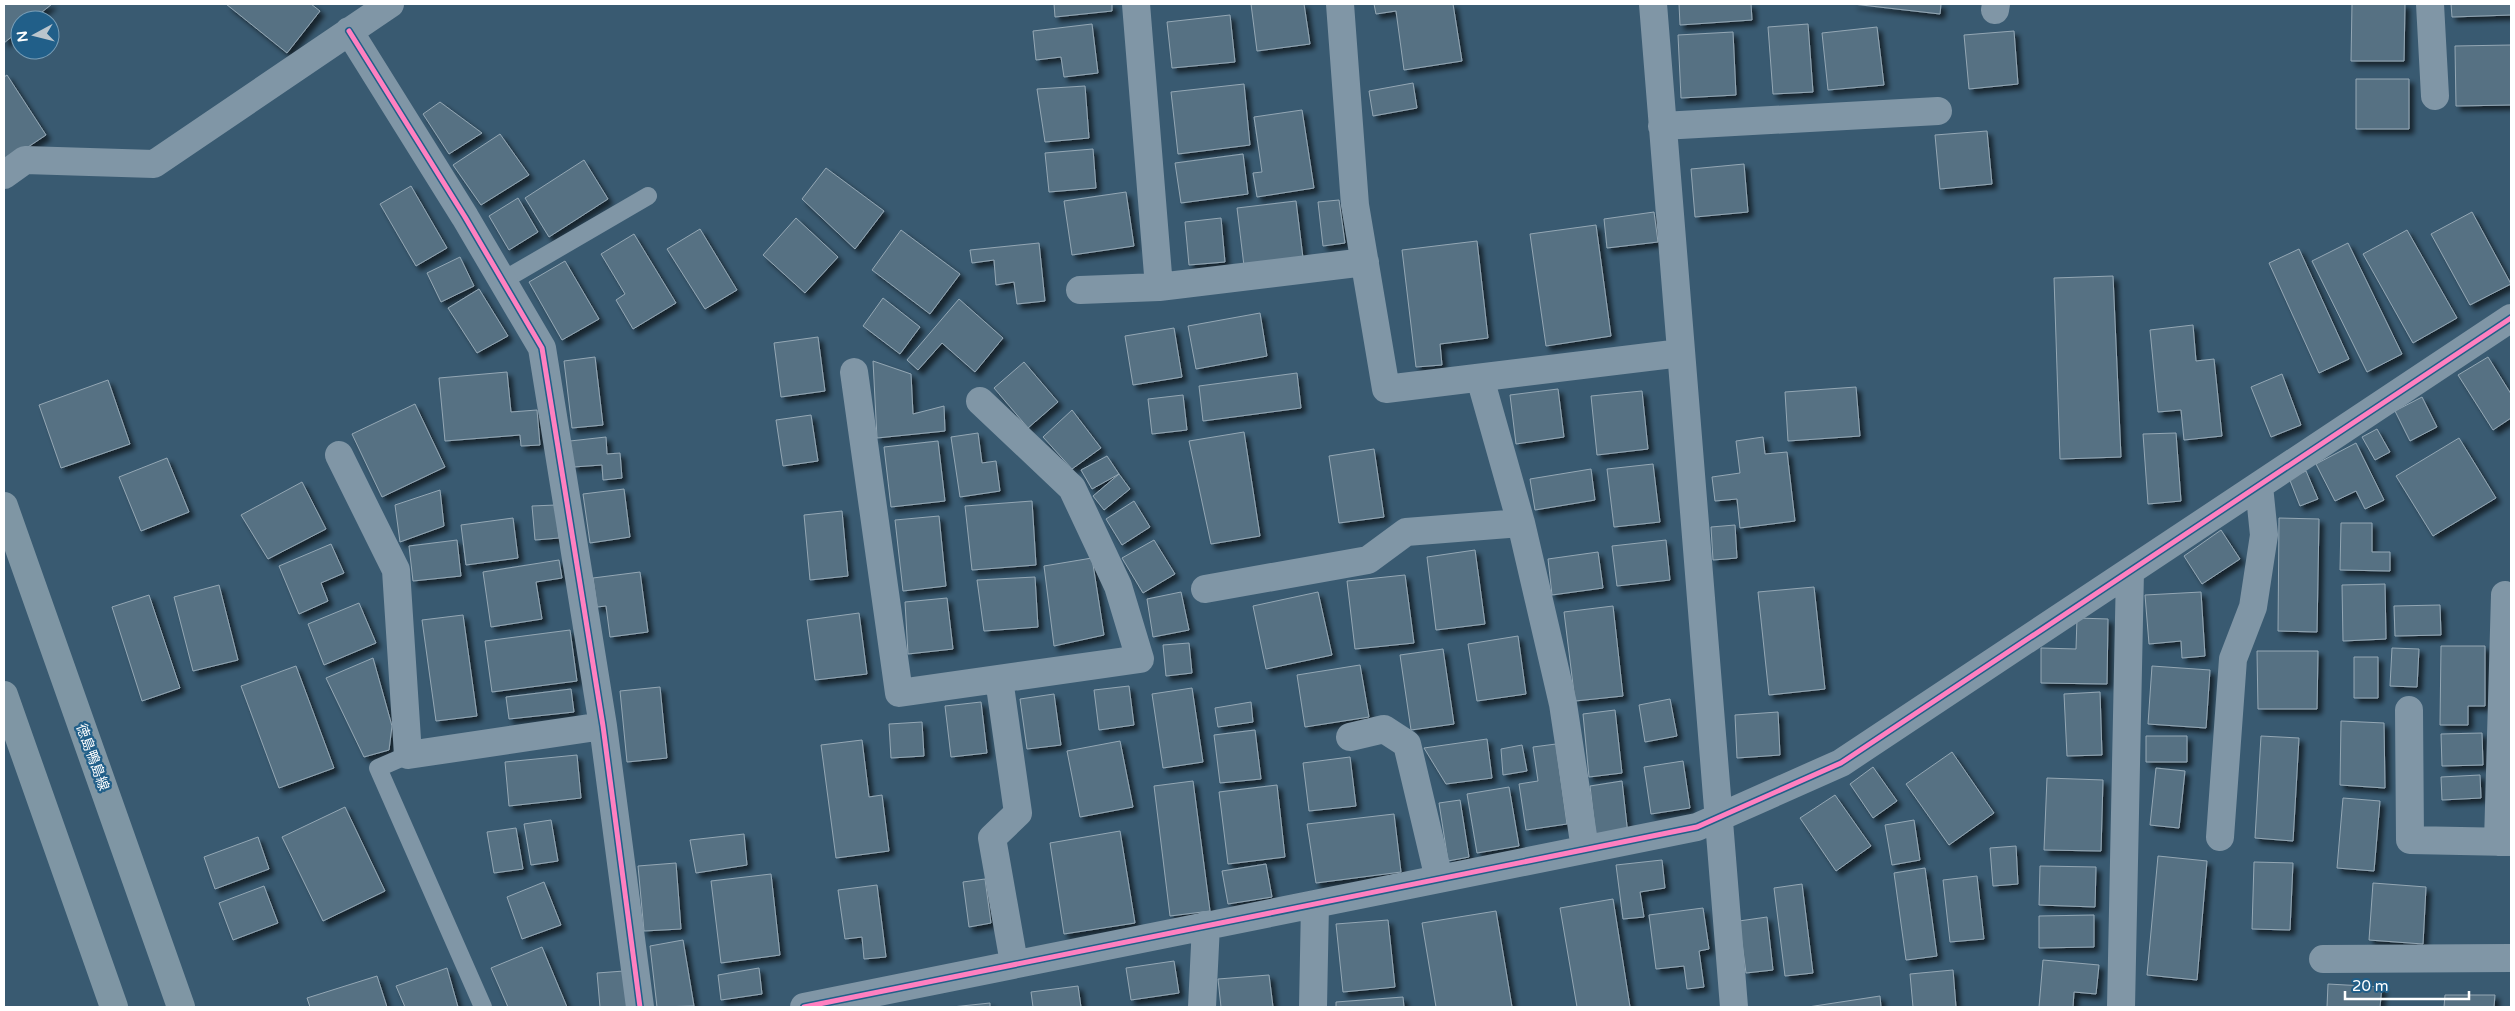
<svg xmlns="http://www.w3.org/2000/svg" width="2515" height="1011" font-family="'Varela Round','Noto Sans JP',sans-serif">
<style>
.building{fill:#567183;stroke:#94a7b4;filter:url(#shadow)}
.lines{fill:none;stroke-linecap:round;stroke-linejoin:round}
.lane{stroke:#8096a6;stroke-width:18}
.street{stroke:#8096a6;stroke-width:28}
.primary{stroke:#7f96a4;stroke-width:28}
.cycleway-casing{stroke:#215f89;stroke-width:8}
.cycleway{stroke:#ff80c0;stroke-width:5}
.labels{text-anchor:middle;stroke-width:4.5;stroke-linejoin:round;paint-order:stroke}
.street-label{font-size:14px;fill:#fff;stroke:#215f89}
</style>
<defs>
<filter id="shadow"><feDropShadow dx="4.5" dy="4.5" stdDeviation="2.5" flood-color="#0009"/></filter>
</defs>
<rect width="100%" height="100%" fill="#395a71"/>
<path class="building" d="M 4,4 L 52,4 L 32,20 L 20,20 L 20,30 L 4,43 Z
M 226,4 L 311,4 L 320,11 L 287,53 Z
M 1054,4 L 1112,4 L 1112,11 L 1055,17 Z
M 1251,4 L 1304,4 L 1310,44 L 1257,51 Z
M 1374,4 L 1453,4 L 1462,61 L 1404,70 L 1396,11 L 1376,14 Z
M 1679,4 L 1751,4 L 1752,20 L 1680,25 Z
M 1853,4 L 1941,4 L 1940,14 Z
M 2352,4 L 2405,4 L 2404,61 L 2351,61 Z
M 2451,4 L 2511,4 L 2511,15 L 2452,17 Z
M 1230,15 L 1235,62 L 1172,68 L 1167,22 Z
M 1092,24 L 1098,73 L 1064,77 L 1061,57 L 1036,60 L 1033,31 Z
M 1808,24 L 1813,92 L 1773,94 L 1768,27 Z
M 1877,27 L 1884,85 L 1828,90 L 1822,33 Z
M 2014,31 L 2018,84 L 1969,89 L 1964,35 Z
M 1733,32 L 1736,95 L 1681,98 L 1678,35 Z
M 2511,45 L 2511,105 L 2456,106 L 2455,46 Z
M 7,75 L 46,135 L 4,163 L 4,77 Z
M 2356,79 L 2409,79 L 2409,129 L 2356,129 Z
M 1413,83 L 1417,108 L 1373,116 L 1369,91 Z
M 1244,84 L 1250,145 L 1178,154 L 1171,92 Z
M 1085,86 L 1089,138 L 1045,142 L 1037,89 Z
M 440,102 L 482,133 L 449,154 L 423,114 Z
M 1302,110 L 1314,188 L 1257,197 L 1253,173 L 1262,172 L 1254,117 Z
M 1987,131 L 1992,184 L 1940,189 L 1935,135 Z
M 500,134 L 529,175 L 481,205 L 453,165 Z
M 1093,149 L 1096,188 L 1049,192 L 1045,153 Z
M 1243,154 L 1248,194 L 1181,203 L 1175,163 Z
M 584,160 L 608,199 L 549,237 L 525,198 Z
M 1744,164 L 1748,212 L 1695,217 L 1691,169 Z
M 826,168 L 884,211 L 855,249 L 802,199 Z
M 411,186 L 447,248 L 416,266 L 380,204 Z
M 1126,192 L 1134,246 L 1072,255 L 1064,201 Z
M 518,198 L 538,232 L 509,250 L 489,216 Z
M 1339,200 L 1345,243 L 1323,246 L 1318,202 Z
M 1296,201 L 1303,258 L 1244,266 L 1237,208 Z
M 1654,212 L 1658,242 L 1607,248 L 1604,219 Z
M 2472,212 L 2511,284 L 2470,305 L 2431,234 Z
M 796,218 L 838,257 L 805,293 L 763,255 Z
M 1221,218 L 1225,262 L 1189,265 L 1185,222 Z
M 1596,225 L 1611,336 L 1546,346 L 1530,234 Z
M 700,229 L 737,290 L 705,309 L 667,249 Z
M 901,230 L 960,274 L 930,314 L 872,270 Z
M 2407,230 L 2457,318 L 2413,343 L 2363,254 Z
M 634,234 L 676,303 L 633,329 L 616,300 L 625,294 L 601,254 Z
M 1477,241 L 1488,338 L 1440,344 L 1442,365 L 1416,367 L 1402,250 Z
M 1039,243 L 1045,301 L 1017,304 L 1014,282 L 996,285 L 994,260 L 972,263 L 970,250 Z
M 2348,243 L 2402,354 L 2367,372 L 2312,261 Z
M 2299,249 L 2349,359 L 2319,373 L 2269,263 Z
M 460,257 L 474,286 L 441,302 L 427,273 Z
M 565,261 L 599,319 L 562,340 L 529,282 Z
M 2113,276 L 2121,457 L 2060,459 L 2054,278 Z
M 479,289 L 508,336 L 477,353 L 448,308 Z
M 883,298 L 920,327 L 900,354 L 863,326 Z
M 959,299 L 1003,338 L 975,372 L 942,343 L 918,370 L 907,360 Z
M 1260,313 L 1267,356 L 1196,369 L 1188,326 Z
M 2193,325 L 2196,361 L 2214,359 L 2222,436 L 2184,440 L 2181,410 L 2158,412 L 2150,330 Z
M 1174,328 L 1182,377 L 1133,385 L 1125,336 Z
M 818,337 L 825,391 L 781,397 L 774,343 Z
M 595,357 L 603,425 L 572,428 L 564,361 Z
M 2488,357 L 2511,394 L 2511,418 L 2493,430 L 2458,375 Z
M 873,361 L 911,374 L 913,414 L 944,406 L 945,431 L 877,438 Z
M 1024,362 L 1058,402 L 1028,428 L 994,388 Z
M 507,372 L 511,412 L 537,410 L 540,445 L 521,446 L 520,435 L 445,441 L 439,378 Z
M 1297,373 L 1301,408 L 1203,421 L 1199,386 Z
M 2282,374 L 2301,425 L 2271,437 L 2251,387 Z
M 108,380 L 130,444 L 61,468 L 39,405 Z
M 1856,387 L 1860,436 L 1788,441 L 1785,392 Z
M 1558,389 L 1564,437 L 1516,444 L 1510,395 Z
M 1642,391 L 1648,449 L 1597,455 L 1591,396 Z
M 1183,395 L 1187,430 L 1152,434 L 1148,399 Z
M 2422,397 L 2437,427 L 2410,441 L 2395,411 Z
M 415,404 L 445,467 L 382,497 L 352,434 Z
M 1072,410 L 1101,448 L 1072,469 L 1043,437 Z
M 811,415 L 818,461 L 783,466 L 776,420 Z
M 2377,429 L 2390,452 L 2375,460 L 2362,437 Z
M 1244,432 L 1260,536 L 1211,544 L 1189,441 Z
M 978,433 L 982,463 L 996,461 L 1000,491 L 960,497 L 951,437 Z
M 2176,433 L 2181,501 L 2148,504 L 2143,434 Z
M 606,437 L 607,454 L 620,453 L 622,478 L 603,480 L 602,465 L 573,467 L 570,441 Z
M 1763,437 L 1765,454 L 1787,452 L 1795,521 L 1740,528 L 1737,499 L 1715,501 L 1712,477 L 1740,473 L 1736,441 Z
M 2459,438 L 2496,498 L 2433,536 L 2396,476 Z
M 938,441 L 945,501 L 891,507 L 884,447 Z
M 2356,443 L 2384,500 L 2365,509 L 2356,491 L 2335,501 L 2316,464 Z
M 1374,449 L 1384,517 L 1339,523 L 1329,456 Z
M 1107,456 L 1119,474 L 1092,489 L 1081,470 Z
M 167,458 L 189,512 L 141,531 L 119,477 Z
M 1653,464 L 1660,522 L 1614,527 L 1607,469 Z
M 1591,469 L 1595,500 L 1535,510 L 1530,479 Z
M 2306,471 L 2318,499 L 2300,506 L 2289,478 Z
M 1119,474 L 1130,489 L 1104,510 L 1093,496 Z
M 302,482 L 326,529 L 268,559 L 241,515 Z
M 624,489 L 630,537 L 590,543 L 583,494 Z
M 440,490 L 444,526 L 400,542 L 395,505 Z
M 1032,501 L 1036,565 L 972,570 L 965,506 Z
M 1134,501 L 1150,527 L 1122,545 L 1106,519 Z
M 556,505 L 559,538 L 535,540 L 532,506 Z
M 842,511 L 848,576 L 810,580 L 804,515 Z
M 939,516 L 946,586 L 903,591 L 895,520 Z
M 513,518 L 518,558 L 466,565 L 461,525 Z
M 2279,518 L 2319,519 L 2317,632 L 2278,631 Z
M 2341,523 L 2372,523 L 2372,552 L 2390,552 L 2390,571 L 2340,570 Z
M 1735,525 L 1737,558 L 1713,560 L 1711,527 Z
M 2221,530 L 2240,559 L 2202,584 L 2184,556 Z
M 457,540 L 461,576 L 413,581 L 409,546 Z
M 1154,540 L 1175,574 L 1143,593 L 1122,558 Z
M 1666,540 L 1670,580 L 1617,586 L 1612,546 Z
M 331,544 L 344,573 L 321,583 L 328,601 L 299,614 L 279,566 Z
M 1475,550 L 1485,624 L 1436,630 L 1427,557 Z
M 1598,552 L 1603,588 L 1552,595 L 1548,559 Z
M 1092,558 L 1104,635 L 1054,646 L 1044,566 Z
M 559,560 L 562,578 L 536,582 L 542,619 L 491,627 L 483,572 Z
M 640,572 L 648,632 L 610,637 L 606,606 L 597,607 L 593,578 Z
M 1405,575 L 1414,643 L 1355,649 L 1347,581 Z
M 1035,577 L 1038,627 L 984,631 L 977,580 Z
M 2385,584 L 2386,639 L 2343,641 L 2342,585 Z
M 219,585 L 238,660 L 193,671 L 174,597 Z
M 1814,587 L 1825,689 L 1769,695 L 1758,592 Z
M 1181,592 L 1189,630 L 1153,637 L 1147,599 Z
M 1318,592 L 1332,655 L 1266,669 L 1253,606 Z
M 2201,592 L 2205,656 L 2182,658 L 2181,641 L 2149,644 L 2145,595 Z
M 149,595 L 180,688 L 142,701 L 112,607 Z
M 947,598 L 953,649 L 908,654 L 905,602 Z
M 359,603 L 376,643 L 324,665 L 308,624 Z
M 2440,605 L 2441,635 L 2395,636 L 2394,606 Z
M 1613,606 L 1623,696 L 1575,701 L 1564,612 Z
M 859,613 L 867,674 L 815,680 L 807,620 Z
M 463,615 L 477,716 L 436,721 L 422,620 Z
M 2077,618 L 2108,619 L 2107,684 L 2041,683 L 2041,648 L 2076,649 Z
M 570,630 L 577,681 L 492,692 L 485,641 Z
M 1518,636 L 1526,694 L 1477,701 L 1468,644 Z
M 1189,643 L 1192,673 L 1166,676 L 1163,645 Z
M 2441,646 L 2485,646 L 2485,706 L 2468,706 L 2468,725 L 2440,725 Z
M 2392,648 L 2419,649 L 2417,687 L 2390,686 Z
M 1443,649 L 1454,724 L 1411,730 L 1400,655 Z
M 2257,651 L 2318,651 L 2317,709 L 2258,709 Z
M 2354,657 L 2378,657 L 2378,698 L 2354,698 Z
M 373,658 L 392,726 L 389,750 L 364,757 L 326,678 Z
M 1360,665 L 1369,717 L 1305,727 L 1297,675 Z
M 296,666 L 334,768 L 279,788 L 241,686 Z
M 2152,666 L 2210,670 L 2206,728 L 2148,724 Z
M 1129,686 L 1134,725 L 1099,730 L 1094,690 Z
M 660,687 L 667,758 L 627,762 L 620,691 Z
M 1192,688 L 1203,762 L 1163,768 L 1152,694 Z
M 571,689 L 574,712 L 509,719 L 506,697 Z
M 2100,692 L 2102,755 L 2067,756 L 2064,694 Z
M 1054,694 L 1061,745 L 1027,749 L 1020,699 Z
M 1670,699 L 1677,736 L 1645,742 L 1639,705 Z
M 981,702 L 987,753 L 951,757 L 945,706 Z
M 1251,702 L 1253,722 L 1218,727 L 1215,708 Z
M 1615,710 L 1622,773 L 1589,777 L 1583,714 Z
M 1778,712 L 1780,755 L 1737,758 L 1735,715 Z
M 2341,721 L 2384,723 L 2385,788 L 2340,785 Z
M 922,722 L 924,756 L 891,758 L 889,724 Z
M 1255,730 L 1261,779 L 1220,783 L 1214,735 Z
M 2482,733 L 2483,765 L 2442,766 L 2441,734 Z
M 2146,736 L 2187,736 L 2187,762 L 2146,762 Z
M 2261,736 L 2299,738 L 2293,841 L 2255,838 Z
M 1487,739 L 1492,778 L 1446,784 L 1424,748 Z
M 862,740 L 869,797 L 882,795 L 889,851 L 836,858 L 821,745 Z
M 1120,741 L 1133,807 L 1080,817 L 1067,751 Z
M 1556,744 L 1567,824 L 1526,830 L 1519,784 L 1538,781 L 1533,747 Z
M 1522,745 L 1527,771 L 1503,775 L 1501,749 Z
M 1952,752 L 1994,813 L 1949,845 L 1906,784 Z
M 577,755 L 581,798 L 509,806 L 505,762 Z
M 1350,757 L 1356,806 L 1309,811 L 1303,763 Z
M 1683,761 L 1690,808 L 1651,814 L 1644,767 Z
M 1873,767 L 1897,801 L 1873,818 L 1850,784 Z
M 2156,768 L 2185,771 L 2179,828 L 2150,825 Z
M 2480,775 L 2481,798 L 2442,800 L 2441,777 Z
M 2047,778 L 2103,780 L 2101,851 L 2044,850 Z
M 1193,781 L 1210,911 L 1170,916 L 1154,786 Z
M 1622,781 L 1628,835 L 1596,838 L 1590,786 Z
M 1277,785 L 1285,857 L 1228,864 L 1219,792 Z
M 1509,787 L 1519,846 L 1477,853 L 1467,794 Z
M 1835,795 L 1871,846 L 1836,871 L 1800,818 Z
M 2343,798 L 2380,801 L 2374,871 L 2337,868 Z
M 1460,800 L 1469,857 L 1448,861 L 1439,803 Z
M 345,807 L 385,891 L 323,921 L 282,837 Z
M 1394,814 L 1401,872 L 1316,883 L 1307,824 Z
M 551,820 L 558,861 L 531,865 L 524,824 Z
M 1914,820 L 1920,860 L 1892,865 L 1885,825 Z
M 516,828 L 523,869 L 494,873 L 487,832 Z
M 1120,831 L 1135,923 L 1064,934 L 1050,843 Z
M 744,834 L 747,865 L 696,873 L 690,840 Z
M 258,837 L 269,869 L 215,889 L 204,857 Z
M 2016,846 L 2018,884 L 1993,886 L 1990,848 Z
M 2158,856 L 2207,861 L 2197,980 L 2147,975 Z
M 1662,860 L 1665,888 L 1640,892 L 1644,917 L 1623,919 L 1616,865 Z
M 2254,862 L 2293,863 L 2290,930 L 2252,929 Z
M 676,863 L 681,929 L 644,931 L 638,866 Z
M 1266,864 L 1272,897 L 1228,904 L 1222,871 Z
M 2040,866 L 2096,867 L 2095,907 L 2039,905 Z
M 1925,868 L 1937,956 L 1906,960 L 1894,873 Z
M 771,874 L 780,955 L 721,963 L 711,881 Z
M 1977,876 L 1984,939 L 1950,942 L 1943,880 Z
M 985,879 L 991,923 L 969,927 L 963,882 Z
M 544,882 L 561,925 L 522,939 L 507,897 Z
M 2373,883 L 2426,887 L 2423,944 L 2369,940 Z
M 1802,884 L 1813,973 L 1785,976 L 1774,888 Z
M 877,885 L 886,957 L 864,959 L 862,937 L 845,939 L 838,890 Z
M 264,886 L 278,923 L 233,940 L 219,903 Z
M 1613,899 L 1630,1007 L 1577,1007 L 1560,908 Z
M 1703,908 L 1709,949 L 1699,951 L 1704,987 L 1687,989 L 1684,966 L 1656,969 L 1649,915 Z
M 1496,911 L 1512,1007 L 1436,1007 L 1422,923 Z
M 2094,915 L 2094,947 L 2039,948 L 2039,916 Z
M 1767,917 L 1773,970 L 1746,973 L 1739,921 Z
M 1388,920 L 1395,987 L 1343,992 L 1336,924 Z
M 683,940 L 694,1006 L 657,1007 L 650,946 Z
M 542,947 L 567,1007 L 508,1007 L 491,968 Z
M 2043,960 L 2099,965 L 2096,994 L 2074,992 L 2073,1007 L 2039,1007 Z
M 1174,961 L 1179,993 L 1131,1000 L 1126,968 Z
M 447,968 L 458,1007 L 405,1007 L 396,986 Z
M 759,968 L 762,994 L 721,1000 L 718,975 Z
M 1953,970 L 1956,1007 L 1913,1007 L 1910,974 Z
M 624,971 L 627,1007 L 600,1007 L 597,973 Z
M 1269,975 L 1273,1007 L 1221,1007 L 1218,979 Z
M 377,976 L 387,1007 L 310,1007 L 307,998 Z
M 2328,984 L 2382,987 L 2380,1007 L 2327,1007 Z
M 1078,986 L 1081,1007 L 1033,1007 L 1031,992 Z
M 2445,995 L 2495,995 L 2494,1007 L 2444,1007 Z
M 1880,996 L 1881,1007 L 1808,1007 Z
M 1403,997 L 1404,1007 L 1336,1007 L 1336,1002 Z
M 990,1003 L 990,1007 L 952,1007 Z"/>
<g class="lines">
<path class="lane" d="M 502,281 L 648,196
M 408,755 L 378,768 L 483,1007"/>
<path class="street" d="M 1136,4 L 1159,287 L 1365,262
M 1340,4 L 1355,205 L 1386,389 L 1681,353
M 1653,4 L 1734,1007
M 2430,4 L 2435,96
M 1995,10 L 1996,4
M 349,31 L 465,217 L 542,348 L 603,726 L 640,1007
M 1662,126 L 1938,111
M 4,175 L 25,160 L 154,164 L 390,4
M 1080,290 L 1159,287
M 854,372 L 899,693 L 1140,659 L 1118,586 L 1072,488 L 980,401
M 1480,378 L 1521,523 L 1563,704 L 1585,849
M 339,455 L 396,570 L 408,755 L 603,726
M 1205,589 L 1368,560 L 1406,532 L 1521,523
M 999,679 L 1018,813 L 992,838 L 1014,963
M 2409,710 L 2410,840 L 2511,842
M 1350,737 L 1384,729 L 1407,744 L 1439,879
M 2220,837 L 2233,659 L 2253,607 L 2264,535 L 2259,486
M 2498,842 L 2505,595
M 2323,959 L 2511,958
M 804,1007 L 1697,827 L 1841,763 L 2511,318
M 1202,1007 L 1206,925
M 1313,1007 L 1315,904
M 2121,1007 L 2130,571"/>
<path class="primary" d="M 4,506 L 181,1007
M 4,695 L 114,1007"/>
<defs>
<path id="cycleway" d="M 349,31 L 465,217 L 542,348 L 603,726 L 640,1007
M 804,1007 L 1697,827 L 1841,763 L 2511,318"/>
</defs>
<use href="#cycleway" class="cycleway-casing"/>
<use href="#cycleway" class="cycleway"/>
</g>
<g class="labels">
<g class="street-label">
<text transform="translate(93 757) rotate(70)" y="5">徳島鴨島線</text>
</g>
</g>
<rect width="2515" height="1011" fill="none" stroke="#ffffff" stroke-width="10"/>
<g transform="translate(35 35) rotate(263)"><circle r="24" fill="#215f89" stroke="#7a9fb8"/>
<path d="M0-4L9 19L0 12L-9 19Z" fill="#bac5cd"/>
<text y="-8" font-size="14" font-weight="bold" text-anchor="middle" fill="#ffffff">N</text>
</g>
<path d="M2345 991v8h124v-8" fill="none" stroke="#ffffff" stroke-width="2.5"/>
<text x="2352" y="991" font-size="15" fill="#ffffff" stroke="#215f89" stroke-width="4" paint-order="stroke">20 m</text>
</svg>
